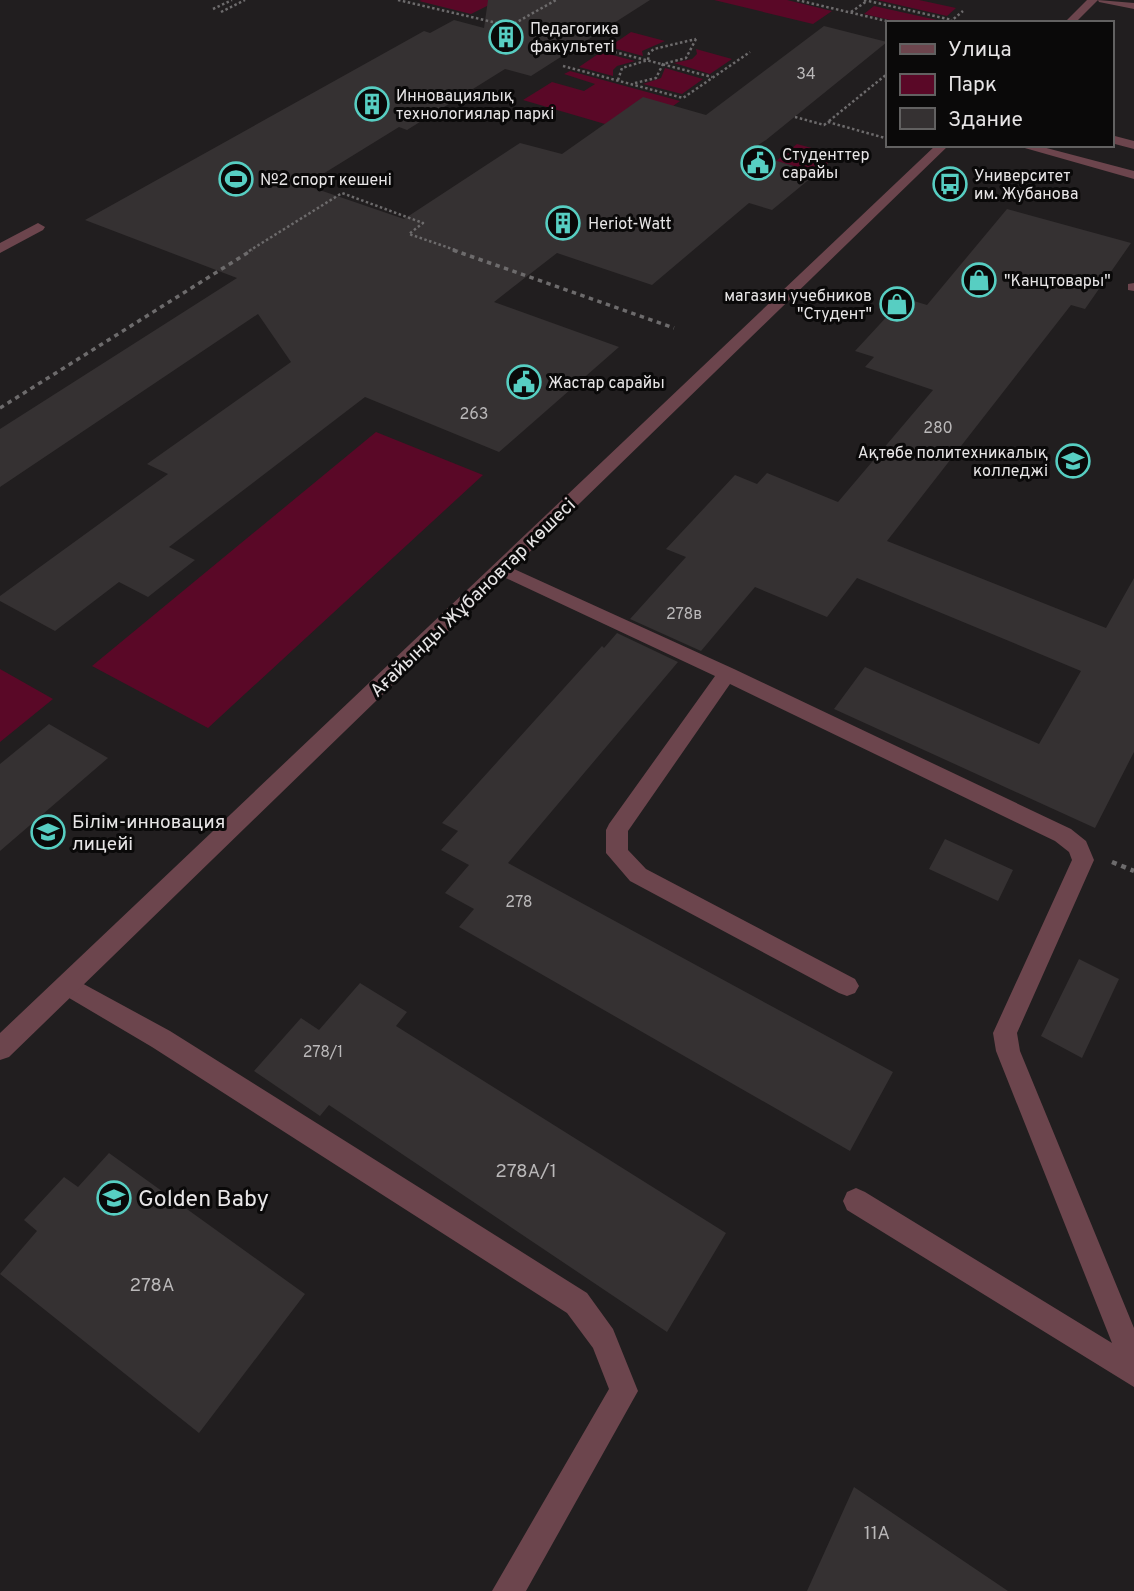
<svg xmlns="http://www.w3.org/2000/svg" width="1134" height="1591" font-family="Overpass,sans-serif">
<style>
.green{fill:#5a0827}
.building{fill:#353132}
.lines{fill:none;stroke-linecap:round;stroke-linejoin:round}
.path-far2{stroke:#6d6b6c;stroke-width:2.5;stroke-dasharray:2.5 2.5;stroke-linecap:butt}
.path-far1{stroke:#6d6b6c;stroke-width:3.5;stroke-dasharray:4.5 4.5;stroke-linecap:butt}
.path{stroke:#6d6b6c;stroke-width:4.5;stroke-dasharray:5 5;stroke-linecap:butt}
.service{fill:#6c454d;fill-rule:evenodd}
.tertiary{fill:#6c454d;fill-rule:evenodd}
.labels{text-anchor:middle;stroke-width:6;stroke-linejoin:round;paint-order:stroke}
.far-poi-label{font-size:16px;fill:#e7e5e6;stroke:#0a0909;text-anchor:start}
.number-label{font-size:16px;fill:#bab8b9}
.street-label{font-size:19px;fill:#e7e5e6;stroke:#0a0909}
.poi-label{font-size:19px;fill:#e7e5e6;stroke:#0a0909;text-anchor:start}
.near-number-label{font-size:19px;fill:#bab8b9}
.near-poi-label{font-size:23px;fill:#e7e5e6;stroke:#0a0909;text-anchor:start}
</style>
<rect width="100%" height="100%" fill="#211e1f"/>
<path class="green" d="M 422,0 L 549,0 L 523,14 L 487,6 L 471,14 L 419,1 Z
M 714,0 L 787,0 L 832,11 L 813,24 Z
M 877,0 L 919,0 L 956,8 L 947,16 Z
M 874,6 L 937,20 L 934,23 L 903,23 L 864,14 Z
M 631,32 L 665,41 L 642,51 L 643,56 L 609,47 Z
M 696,49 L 732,59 L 710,74 L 674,63 L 692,59 L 697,54 Z
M 601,52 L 635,61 L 617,66 L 613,70 L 613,76 L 579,67 Z
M 665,68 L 703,79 L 682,94 L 643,84 L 661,78 Z
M 570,71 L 680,101 L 673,106 L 605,124 L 523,100 L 552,82 L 584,91 L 595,84 L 564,74 Z
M 797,144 L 837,155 L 817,173 L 776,161 Z
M 376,432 L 483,475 L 208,728 L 92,666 Z
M 0,669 L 53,699 L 0,742 Z"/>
<path class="building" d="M 488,0 L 650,0 L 531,76 L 505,69 L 407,130 L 399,127 L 305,185 L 404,219 L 520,143 L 562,154 L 643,97 L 706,115 L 824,26 L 887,42 L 766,140 L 747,152 L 817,173 L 772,210 L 749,203 L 652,285 L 557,253 L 494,302 L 619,347 L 499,452 L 365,397 L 169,547 L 195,560 L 148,597 L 119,582 L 55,631 L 0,601 L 0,596 L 168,474 L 147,464 L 291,362 L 258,314 L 0,487 L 0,429 L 237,278 L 85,220 L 424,31 L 430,33 L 454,20 L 484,28 Z
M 1007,209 L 1131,243 L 1085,309 L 1071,305 L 887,541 L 1106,628 L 1134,578 L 1134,752 L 1095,828 L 834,709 L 865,667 L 1039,744 L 1081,671 L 857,578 L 827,617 L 755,587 L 701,651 L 630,619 L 686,557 L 666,549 L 735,475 L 757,484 L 767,473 L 838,502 L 933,390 L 865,367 L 874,357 L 855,351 L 904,298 L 927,305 Z
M 617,633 L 678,662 L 508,863 L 893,1072 L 850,1151 L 459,927 L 474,909 L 445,893 L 469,865 L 441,850 L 458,831 L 442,823 L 602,646 L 604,648 Z
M 49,724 L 108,758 L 0,851 L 0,764 Z
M 945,839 L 1013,870 L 998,901 L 929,869 Z
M 1079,959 L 1119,979 L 1082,1058 L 1041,1036 Z
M 360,983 L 407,1012 L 396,1026 L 726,1233 L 667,1332 L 329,1105 L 320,1116 L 254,1071 L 301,1018 L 319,1030 Z
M 109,1153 L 305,1294 L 199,1433 L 0,1274 L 37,1231 L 24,1220 L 64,1177 L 78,1187 Z
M 854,1487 L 1008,1591 L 807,1591 Z"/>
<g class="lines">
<path class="path-far2" d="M 398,0 L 510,26 L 556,0
M 797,0 L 895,23
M 864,0 L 952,20
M 213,9 L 232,0
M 221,12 L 245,0
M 851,12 L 867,1
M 950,22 L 963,11
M 595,47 L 712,77
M 563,66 L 683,98 L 750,52
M 618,80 L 622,68 L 648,60 L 649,53 L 654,49 L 696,39
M 635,83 L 656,78 L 663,64 L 686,58 L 696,39
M 795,117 L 824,125 L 828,122 L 885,138
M 829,121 L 887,74
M 249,251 L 342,193 L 423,223 L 409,234 L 458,251"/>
<path class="path-far1" d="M 453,250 L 674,328
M 0,408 L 252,250"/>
<path class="path" d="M 1112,862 L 1134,871"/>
<path class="service" d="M 1098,0 L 1134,3 L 1134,9 L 1099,2 Z
M 1111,135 L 1134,141 L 1134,149 L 1111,143 Z
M 1014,145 L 1035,145 L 1134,171 L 1134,179 Z
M 38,223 L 45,227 L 43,230 L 0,253 L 0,243 Z
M 1134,283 L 1134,291 L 1128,290 L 1128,284 Z
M 501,563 L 734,669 L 1071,829 L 1086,841 L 1094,860 L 1017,1033 L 1020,1051 L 1134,1328 L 1134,1387 L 847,1210 L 843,1201 L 847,1192 L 856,1188 L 865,1192 L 1112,1343 L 996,1051 L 993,1033 L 1072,860 L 1069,852 L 1055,841 L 730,684 L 628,831 L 628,850 L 646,869 L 855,979 L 859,986 L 855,993 L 847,996 L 839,993 L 630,881 L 606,853 L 606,830 L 609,824 L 715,676 L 495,573 L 492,569 Z
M 67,975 L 170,1031 L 587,1293 L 613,1329 L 638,1391 L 526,1591 L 492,1591 L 609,1389 L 593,1348 L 567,1313 L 152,1047 L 59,992 L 55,985 L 59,978 Z"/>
<path class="tertiary" d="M 1087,0 L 1098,0 L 1075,23 L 1064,23 Z
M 936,145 L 949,145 L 9,1057 L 0,1060 L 0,1033 Z"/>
</g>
<defs>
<symbol id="building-ring" viewBox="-11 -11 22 22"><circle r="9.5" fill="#0a0909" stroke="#57cec2" stroke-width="1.5"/><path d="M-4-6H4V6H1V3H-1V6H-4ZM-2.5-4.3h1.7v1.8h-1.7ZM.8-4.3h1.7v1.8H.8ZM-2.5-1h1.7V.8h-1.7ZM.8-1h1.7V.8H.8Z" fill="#57cec2"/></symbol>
<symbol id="civic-ring" viewBox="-11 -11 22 22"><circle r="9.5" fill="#0a0909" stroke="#57cec2" stroke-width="1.5"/><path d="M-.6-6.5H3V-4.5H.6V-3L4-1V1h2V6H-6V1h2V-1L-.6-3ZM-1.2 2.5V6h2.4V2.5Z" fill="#57cec2"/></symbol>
<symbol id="stadium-ring" viewBox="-11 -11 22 22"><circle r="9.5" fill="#0a0909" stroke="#57cec2" stroke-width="1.5"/><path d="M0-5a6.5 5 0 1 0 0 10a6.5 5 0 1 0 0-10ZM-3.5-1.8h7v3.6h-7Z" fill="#57cec2"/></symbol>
<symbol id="bus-ring" viewBox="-11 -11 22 22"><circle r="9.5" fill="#0a0909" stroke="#57cec2" stroke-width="1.5"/><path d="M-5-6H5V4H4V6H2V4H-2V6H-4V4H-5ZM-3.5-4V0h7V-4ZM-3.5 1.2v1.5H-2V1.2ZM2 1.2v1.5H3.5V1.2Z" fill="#57cec2"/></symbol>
<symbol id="shop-ring" viewBox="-11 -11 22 22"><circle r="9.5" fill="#0a0909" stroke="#57cec2" stroke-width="1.5"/><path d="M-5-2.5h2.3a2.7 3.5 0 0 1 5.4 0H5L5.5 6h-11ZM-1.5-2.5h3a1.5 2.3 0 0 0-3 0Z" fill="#57cec2"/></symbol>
<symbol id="university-ring" viewBox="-11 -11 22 22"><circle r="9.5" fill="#0a0909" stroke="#57cec2" stroke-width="1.5"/><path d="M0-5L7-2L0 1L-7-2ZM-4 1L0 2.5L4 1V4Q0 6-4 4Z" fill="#57cec2"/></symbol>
<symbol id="school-ring" viewBox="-11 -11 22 22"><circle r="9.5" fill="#0a0909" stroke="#57cec2" stroke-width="1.5"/><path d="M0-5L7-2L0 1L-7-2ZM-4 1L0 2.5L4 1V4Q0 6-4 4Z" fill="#57cec2"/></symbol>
</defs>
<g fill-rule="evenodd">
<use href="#building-ring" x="487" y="18" width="38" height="38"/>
<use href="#building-ring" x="353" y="85" width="38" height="38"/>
<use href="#civic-ring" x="739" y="144" width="38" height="38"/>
<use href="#stadium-ring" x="217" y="160" width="38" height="38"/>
<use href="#bus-ring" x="931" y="165" width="38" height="38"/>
<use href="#building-ring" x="544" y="204" width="38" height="38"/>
<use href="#shop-ring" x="960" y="261" width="38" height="38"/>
<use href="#shop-ring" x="878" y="285" width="38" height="38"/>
<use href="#civic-ring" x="505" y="363" width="38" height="38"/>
<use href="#university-ring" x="1054" y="442" width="38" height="38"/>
<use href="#school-ring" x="29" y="813" width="38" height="38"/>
<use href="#school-ring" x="95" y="1179" width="38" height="38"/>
</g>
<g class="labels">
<g class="far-poi-label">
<text x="530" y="34">Педагогика<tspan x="530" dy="18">факультеті</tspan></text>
<text x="396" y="101">Инновациялық<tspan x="396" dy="18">технологиялар паркі</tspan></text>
<text x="782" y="160">Студенттер<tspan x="782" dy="18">сарайы</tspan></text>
<text x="974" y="181">Университет<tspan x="974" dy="18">им. Жубанова</tspan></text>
<text x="260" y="185">№2 спорт кешені</text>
<text x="588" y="229">Heriot-Watt</text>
<text x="1004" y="286">"Канцтовары"</text>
<text x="872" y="301" text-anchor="end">магазин учебников<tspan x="872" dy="18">"Студент"</tspan></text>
<text x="548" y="388">Жастар сарайы</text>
<text x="1048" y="458" text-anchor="end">Ақтөбе политехникалық<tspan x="1048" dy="18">колледжі</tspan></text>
</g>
<g class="number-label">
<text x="806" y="79">34</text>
<text x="474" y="419">263</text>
<text x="938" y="433">280</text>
<text x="684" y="619">278в</text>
<text x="519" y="907">278</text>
<text x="323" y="1057">278/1</text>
</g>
<g class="street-label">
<text transform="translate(472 597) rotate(-44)" y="7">Ағайынды Жұбановтар көшесі</text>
</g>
<g class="poi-label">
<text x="72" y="828">Білім-инновация<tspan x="72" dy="22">лицейі</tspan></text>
</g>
<g class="near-number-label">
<text x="526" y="1177">278А/1</text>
<text x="152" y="1291">278А</text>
<text x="877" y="1539">11А</text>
</g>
<g class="near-poi-label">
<text x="138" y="1206">Golden Baby</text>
</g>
</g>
<rect x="886" y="21" width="228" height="126" fill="#0a0909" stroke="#626161" stroke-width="2"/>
<rect x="900" y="44" width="35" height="10" fill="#6c454d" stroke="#626161" stroke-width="2"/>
<text x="948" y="56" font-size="21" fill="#e7e5e6">Улица</text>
<rect x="900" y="74" width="35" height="21" fill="#5a0827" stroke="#626161" stroke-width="2"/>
<text x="948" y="91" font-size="21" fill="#e7e5e6">Парк</text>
<rect x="900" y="108" width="35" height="21" fill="#353132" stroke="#626161" stroke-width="2"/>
<text x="948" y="126" font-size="21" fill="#e7e5e6">Здание</text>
</svg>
